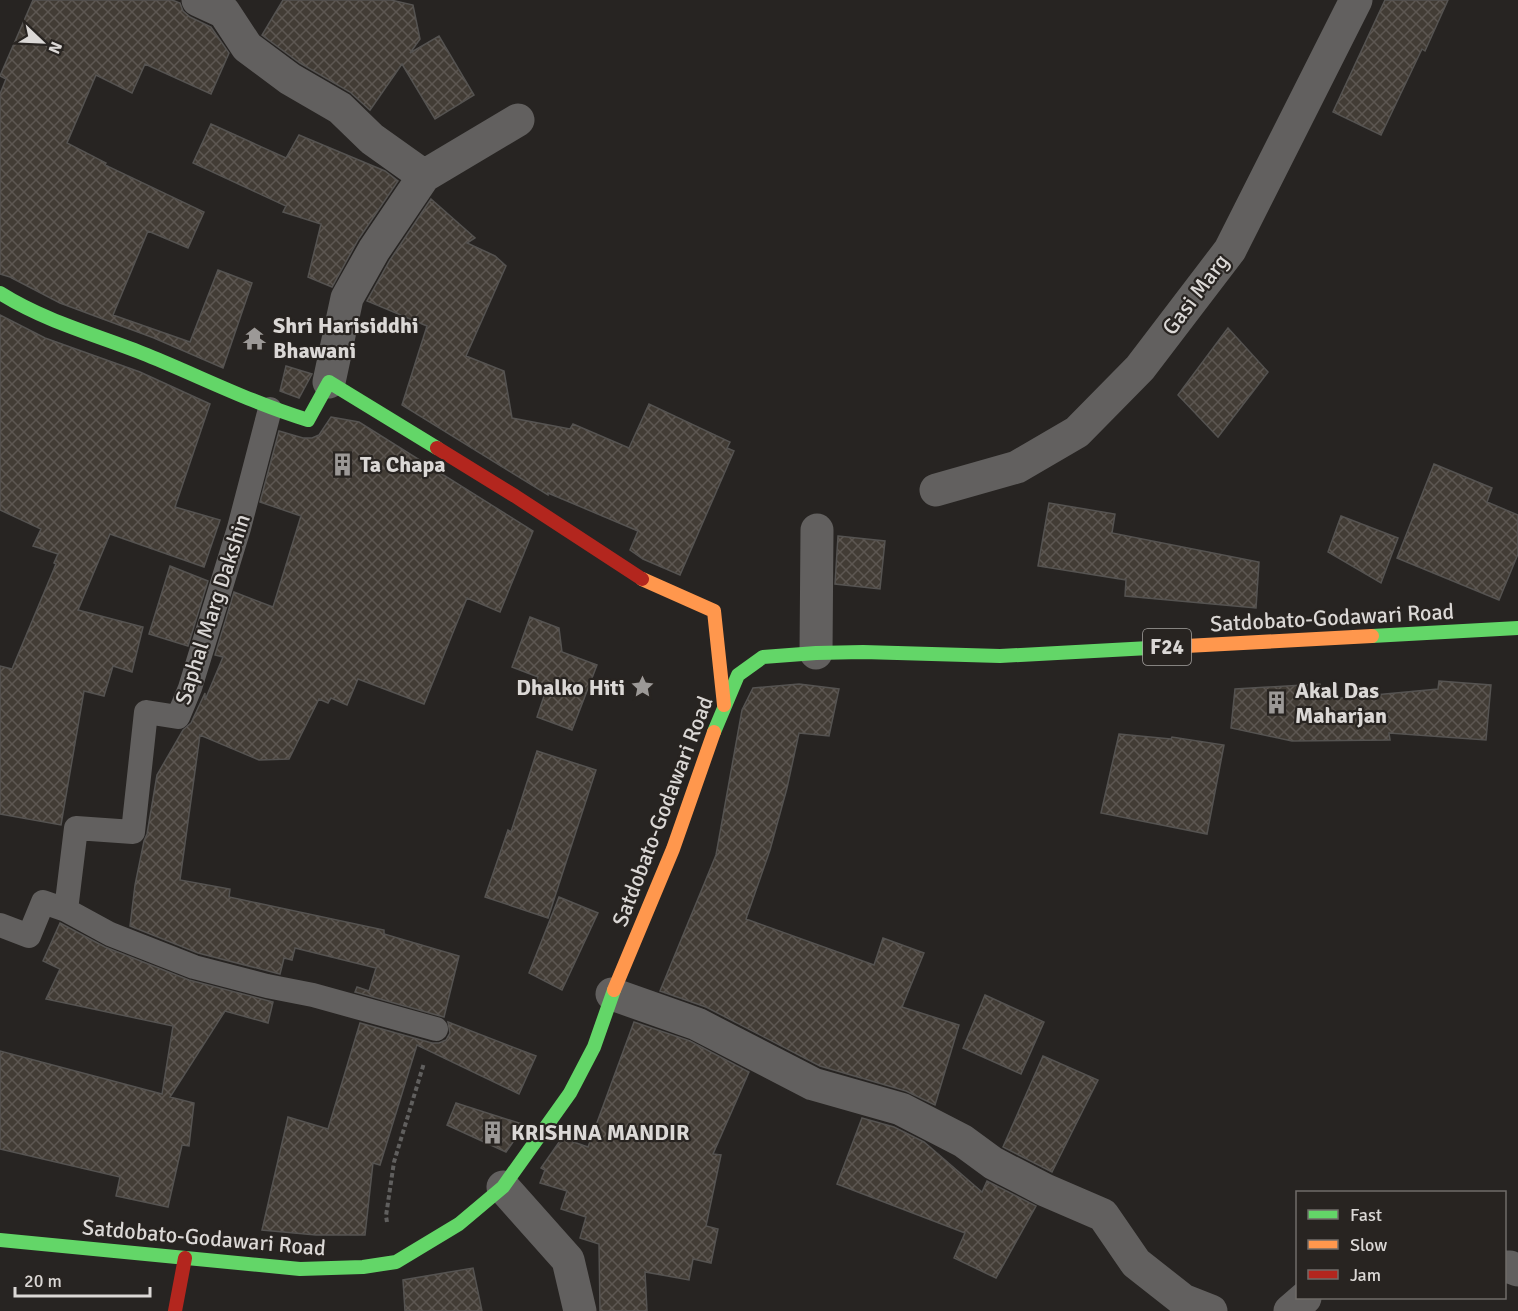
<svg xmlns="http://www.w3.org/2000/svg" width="1518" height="1311" font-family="Signika,sans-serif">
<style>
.building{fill:url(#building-cross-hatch);stroke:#555351;stroke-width:1.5}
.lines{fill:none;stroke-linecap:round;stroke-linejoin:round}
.path{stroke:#605f5e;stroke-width:4;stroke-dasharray:4.5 3;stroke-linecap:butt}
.lane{stroke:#62605f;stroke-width:24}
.street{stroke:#62605f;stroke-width:33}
.fast{stroke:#63d668;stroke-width:14}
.slow{stroke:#ff974d;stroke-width:14}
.jam{stroke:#b3261e;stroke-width:14}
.labels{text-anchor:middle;stroke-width:4.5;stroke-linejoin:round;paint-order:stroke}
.shield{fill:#282421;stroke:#a5a2a0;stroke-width:1.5}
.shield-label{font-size:21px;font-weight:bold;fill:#dbd8d6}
.street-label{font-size:22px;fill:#dbd8d6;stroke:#282421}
.poi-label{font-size:22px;font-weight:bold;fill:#dbd8d6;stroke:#282421;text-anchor:start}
</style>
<defs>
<pattern id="building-cross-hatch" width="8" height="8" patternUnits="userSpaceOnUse" patternTransform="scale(1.5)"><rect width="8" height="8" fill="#423c35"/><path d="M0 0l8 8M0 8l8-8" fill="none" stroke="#5d5752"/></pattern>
</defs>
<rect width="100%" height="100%" fill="#272422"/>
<path class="building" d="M 33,0 L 172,0 L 180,3 L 183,11 L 190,17 L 211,27 L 229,53 L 211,94 L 145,64 L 132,93 L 96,75 L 67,143 L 106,163 L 105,165 L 204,212 L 188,248 L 148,231 L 113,315 L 190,342 L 218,270 L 252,283 L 223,368 L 154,338 L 60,303 L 10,277 L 0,274 L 0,94 L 6,79 L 0,76 Z
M 283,0 L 391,0 L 413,5 L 420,39 L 410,53 L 439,36 L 474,95 L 435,119 L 402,64 L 370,110 L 350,92 L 300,63 L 262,35 Z
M 1385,0 L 1448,0 L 1425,51 L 1422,49 L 1381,135 L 1333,112 Z
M 211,124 L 286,158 L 299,135 L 385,171 L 398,181 L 358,240 L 332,287 L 308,277 L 321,224 L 283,212 L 286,206 L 193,163 Z
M 431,199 L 475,238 L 467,243 L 495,256 L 506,266 L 466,356 L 504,371 L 512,418 L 570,429 L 573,424 L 629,448 L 649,404 L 730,442 L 727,448 L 734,451 L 680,575 L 643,559 L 630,550 L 638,531 L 548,493 L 548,495 L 402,405 L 427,326 L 367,301 L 390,260 Z
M 0,315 L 45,338 L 140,372 L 210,404 L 175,507 L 220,520 L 204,567 L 110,534 L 78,610 L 143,627 L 132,672 L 113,666 L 104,696 L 84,691 L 61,825 L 0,814 L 0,666 L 12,669 L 56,564 L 54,563 L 58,554 L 33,546 L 41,529 L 0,510 Z
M 1228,328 L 1268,372 L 1218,437 L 1178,395 Z
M 286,366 L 312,374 L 299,398 L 280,391 Z
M 331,417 L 359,422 L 533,531 L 500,612 L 467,598 L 424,704 L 358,679 L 347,705 L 331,698 L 328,703 L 319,699 L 289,759 L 259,760 L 200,735 L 180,880 L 230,889 L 229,897 L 384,930 L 384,934 L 459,956 L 444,1017 L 355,992 L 357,987 L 369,991 L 376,968 L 295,948 L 292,960 L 284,958 L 280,974 L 198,953 L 130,926 L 135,885 L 144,841 L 147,834 L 157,775 L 183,730 L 191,723 L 205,693 L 205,700 L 223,657 L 215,655 L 234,592 L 273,607 L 301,516 L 260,502 L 279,431 L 303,438 L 312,438 L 319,435 Z
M 1434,464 L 1492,488 L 1487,502 L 1518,515 L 1518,554 L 1499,600 L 1397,558 Z
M 1049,503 L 1115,514 L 1112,533 L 1259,562 L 1256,608 L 1125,596 L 1126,580 L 1038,566 Z
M 1341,516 L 1398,538 L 1381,583 L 1328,552 Z
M 838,536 L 885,541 L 880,589 L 835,584 Z
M 170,566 L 208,581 L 188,646 L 149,634 Z
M 530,617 L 559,628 L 562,652 L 597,665 L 572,730 L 537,717 L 544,696 L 533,692 L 538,677 L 512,667 Z
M 1439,681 L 1491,685 L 1486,740 L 1389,733 L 1390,740 L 1292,741 L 1231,728 L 1235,689 L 1320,684 L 1321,700 L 1438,689 Z
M 799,684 L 839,689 L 829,736 L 799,733 L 787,788 L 770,850 L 746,919 L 874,965 L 883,938 L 924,953 L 902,1007 L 959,1025 L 935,1105 L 906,1091 L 820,1066 L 706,1007 L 660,991 L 716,855 L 742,710 L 753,688 Z
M 1119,734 L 1171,739 L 1172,737 L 1224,745 L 1207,834 L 1101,813 Z
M 537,751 L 596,770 L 548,918 L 485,897 L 508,830 L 511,832 Z
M 559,897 L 598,913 L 562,990 L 529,973 Z
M 60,923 L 105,947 L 189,980 L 273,1002 L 268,1023 L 225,1011 L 170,1097 L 194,1103 L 189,1146 L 182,1145 L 168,1207 L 116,1196 L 120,1177 L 0,1149 L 0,1051 L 162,1094 L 173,1026 L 46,999 L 60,969 L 43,961 Z
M 985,995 L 1044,1022 L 1021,1074 L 963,1048 Z
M 448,1022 L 536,1056 L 519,1094 L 417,1045 L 380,1165 L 373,1163 L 365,1235 L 316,1235 L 262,1230 L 288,1117 L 328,1129 L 360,1023 L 432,1043 L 439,1043 L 446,1040 L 450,1033 Z
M 634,1022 L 690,1041 L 749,1072 L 713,1154 L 721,1155 L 706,1226 L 718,1229 L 711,1263 L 693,1259 L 689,1280 L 645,1272 L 647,1311 L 600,1311 L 599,1244 L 580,1238 L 586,1217 L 561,1209 L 567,1191 L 540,1183 L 545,1170 L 541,1168 L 562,1138 L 588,1147 Z
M 1043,1056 L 1098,1080 L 1052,1172 L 1003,1147 Z
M 456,1103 L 525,1125 L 506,1152 L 447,1125 Z
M 862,1118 L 894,1127 L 924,1142 L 982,1192 L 987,1181 L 1036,1206 L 996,1278 L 954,1258 L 965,1233 L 837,1184 Z
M 473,1268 L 482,1311 L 405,1311 L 403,1280 Z"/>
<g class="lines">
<path class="path" d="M 387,1222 L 386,1216 L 394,1162 L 424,1063"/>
<path class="lane" d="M 66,910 L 110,934 L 194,967 L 267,986 L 313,995 L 436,1029
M 0,925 L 29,936 L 43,902 L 66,910 L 76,828 L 133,832 L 146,712 L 178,717 L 190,688 L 239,528 L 270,409"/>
<path class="street" d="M 198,0 L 224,12 L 247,47 L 290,79 L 340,108 L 372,139 L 424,176
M 329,382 L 347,298 L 374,250 L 424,176 L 518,120
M 936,490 L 1017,467 L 1077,432 L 1140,368 L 1230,250 L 1356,0
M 816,653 L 817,530
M 612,994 L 697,1024 L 813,1084 L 901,1109 L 963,1141 L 993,1163 L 1045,1190 L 1103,1215 L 1136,1263 L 1183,1300 L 1211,1311
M 503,1187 L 568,1260 L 580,1311
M 1504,1267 L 1510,1267 L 1518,1270
M 1290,1311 L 1305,1298"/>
<path class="fast" d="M 0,293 C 46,322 97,335 147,355 C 201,377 252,403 308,420 L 329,382 L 437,448
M 1372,636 L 1518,628
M 816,653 L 863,652 L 1000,656 L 1186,646
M 714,732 L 738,675 L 763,657 L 816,653
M 0,1240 L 300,1269 L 363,1267 L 396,1262 L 459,1224 L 503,1187 L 570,1093 L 594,1047 L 614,990"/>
<path class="slow" d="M 642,579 L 714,611 L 724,705
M 1186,646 L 1372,636
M 614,990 L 673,849 L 714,732"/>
<path class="jam" d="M 437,448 L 515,496 L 642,579
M 175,1311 L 185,1258"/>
</g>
<defs>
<symbol id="temple-bare" viewBox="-9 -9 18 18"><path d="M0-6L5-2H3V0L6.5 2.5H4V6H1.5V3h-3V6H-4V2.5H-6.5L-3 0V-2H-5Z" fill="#9c9997" stroke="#282421" stroke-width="2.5" paint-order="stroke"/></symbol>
<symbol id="building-bare" viewBox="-9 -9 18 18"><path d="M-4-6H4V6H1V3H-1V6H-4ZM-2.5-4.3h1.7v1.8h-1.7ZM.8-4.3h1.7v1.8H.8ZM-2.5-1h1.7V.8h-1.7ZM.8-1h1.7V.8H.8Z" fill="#9c9997" stroke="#282421" stroke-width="2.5" paint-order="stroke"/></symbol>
<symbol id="sight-bare" viewBox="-9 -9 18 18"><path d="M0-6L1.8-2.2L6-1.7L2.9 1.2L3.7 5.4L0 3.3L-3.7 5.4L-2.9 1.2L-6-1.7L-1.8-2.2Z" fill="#9c9997" stroke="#282421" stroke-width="2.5" paint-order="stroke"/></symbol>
</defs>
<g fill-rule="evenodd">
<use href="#temple-bare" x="238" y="322" width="33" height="33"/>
<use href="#building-bare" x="326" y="448" width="33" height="33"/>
<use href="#sight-bare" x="626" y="670" width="33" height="33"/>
<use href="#building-bare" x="1260" y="686" width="33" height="33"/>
<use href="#building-bare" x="476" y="1116" width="33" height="33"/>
</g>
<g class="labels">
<rect class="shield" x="1143" y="629" width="48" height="36" rx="4.5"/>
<g class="shield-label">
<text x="1167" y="654">F24</text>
</g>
<g class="street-label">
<text transform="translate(1195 294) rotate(-53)" y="8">Gasi Marg</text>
<text transform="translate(212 609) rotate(-72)" y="8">Saphal Marg Dakshin</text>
<text transform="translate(1332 617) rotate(-3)" y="8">Satdobato-Godawari Road</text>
<text transform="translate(662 811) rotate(-69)" y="8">Satdobato-Godawari Road</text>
<text transform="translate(204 1237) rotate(5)" y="8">Satdobato-Godawari Road</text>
</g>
<g class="poi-label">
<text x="273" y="333">Shri Harisiddhi<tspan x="273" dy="25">Bhawani</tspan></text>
<text x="360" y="472">Ta Chapa</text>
<text x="625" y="695" text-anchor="end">Dhalko Hiti</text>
<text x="1295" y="698">Akal Das<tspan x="1295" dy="25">Maharjan</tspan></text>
<text x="511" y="1140">KRISHNA MANDIR</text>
</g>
</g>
<rect x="1296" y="1191" width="210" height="108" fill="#282421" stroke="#706c69" stroke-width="1.5"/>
<rect x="1308" y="1210" width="30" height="9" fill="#63d668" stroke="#706c69" stroke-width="1.5"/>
<text x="1350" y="1221" font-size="18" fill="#dbd8d6">Fast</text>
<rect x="1308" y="1240" width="30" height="9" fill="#ff974d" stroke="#706c69" stroke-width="1.5"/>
<text x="1350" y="1251" font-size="18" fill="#dbd8d6">Slow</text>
<rect x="1308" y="1270" width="30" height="9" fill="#b3261e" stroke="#706c69" stroke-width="1.5"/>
<text x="1350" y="1281" font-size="18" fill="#dbd8d6">Jam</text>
<g transform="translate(42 42) rotate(113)" stroke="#282421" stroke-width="4.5" paint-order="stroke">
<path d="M0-4.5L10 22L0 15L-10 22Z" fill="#dbd8d6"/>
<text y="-9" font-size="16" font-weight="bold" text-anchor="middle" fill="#dbd8d6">N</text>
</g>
<path d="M15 1287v9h135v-9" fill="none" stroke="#dbd8d6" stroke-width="3"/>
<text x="24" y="1287" font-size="18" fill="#dbd8d6" stroke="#282421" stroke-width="4.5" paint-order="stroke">20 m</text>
</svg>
